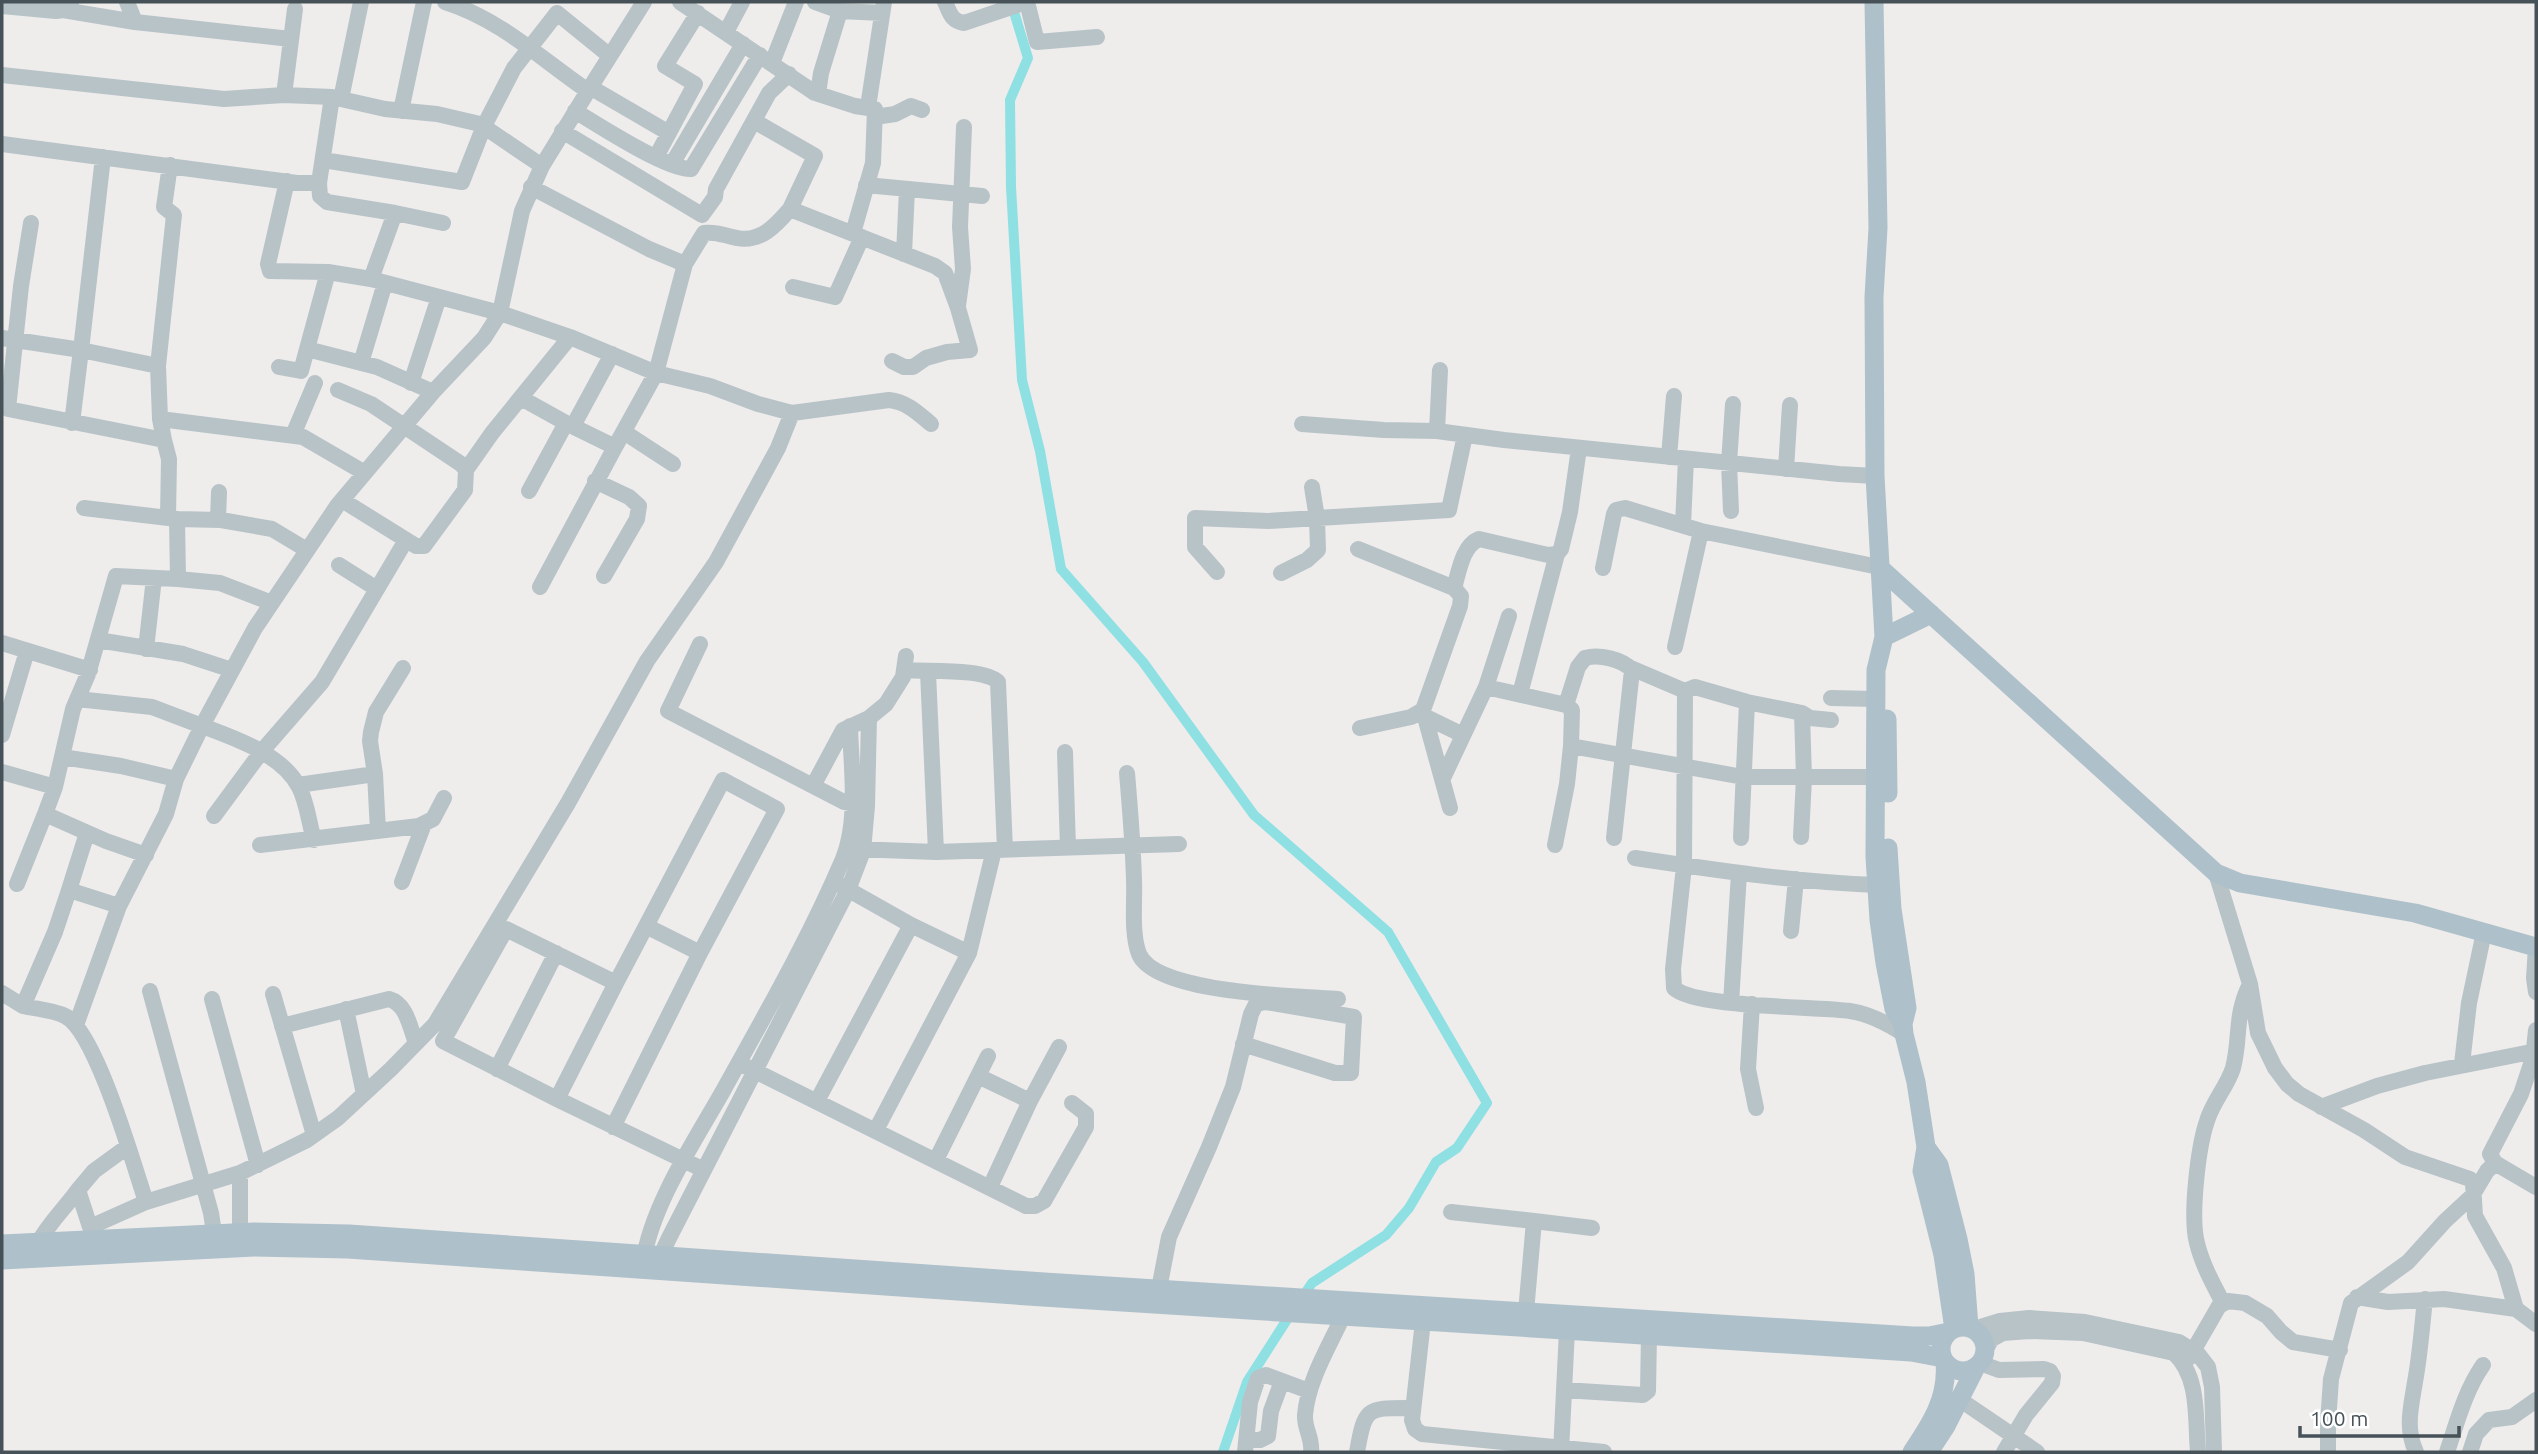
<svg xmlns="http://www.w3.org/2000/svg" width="2538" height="1454" font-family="Ubuntu,sans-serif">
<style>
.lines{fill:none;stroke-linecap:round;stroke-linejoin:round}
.canal{stroke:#8ee0e3;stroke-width:10}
.minor{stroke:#b8c3c7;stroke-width:16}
.major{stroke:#aec0c9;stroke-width:19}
</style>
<rect width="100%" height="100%" fill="#efecec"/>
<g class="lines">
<path class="canal" d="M 1011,2 L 1028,58 L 1010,100 L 1011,187 L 1022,380 L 1040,451 L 1061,569 L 1143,662 L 1254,815 L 1388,932 L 1487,1103 L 1457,1148 L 1436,1162 L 1409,1208 L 1386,1235 L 1312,1283 L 1306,1292
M 1223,1452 L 1247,1382 L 1288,1318"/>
<path class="minor" d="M 680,2 L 815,93 L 855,106 L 875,109 L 873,163 L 853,233
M 815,2 L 840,11 L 882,13
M 945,2 C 950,13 951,21 964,23 L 1026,2
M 1027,2 L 1037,42 L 1097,37
M 2,6 L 56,11 L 63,10 L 71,4
M 63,10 L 135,22 L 127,2
M 135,22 L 291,39
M 726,32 L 742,2
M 772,63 L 796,2
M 2,75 L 224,99 L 284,95 L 332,97 L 385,109 L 437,114 L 480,124 L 542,166 L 588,91 C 541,59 500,19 445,2
M 590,87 L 669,133
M 588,91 L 644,2
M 818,94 L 821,73 L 840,11
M 284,95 L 295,9
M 341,99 L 361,2
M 868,107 L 884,2
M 401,111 L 424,2
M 575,111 C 598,125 667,170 691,169 L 760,55
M 875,117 L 895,114 L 911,106 L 922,110
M 754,121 L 815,156 L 790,209 L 935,266 L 945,273 L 958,308 L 970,350 L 947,352 L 926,358 L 913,367 L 904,367 L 892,361
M 562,131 L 702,215 L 715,197 L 716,189 L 769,93 L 789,74
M 2,144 L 297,183 L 319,183 L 332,97
M 656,157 L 695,84 L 665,66 L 698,13
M 323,160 L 462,182 L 484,126 L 514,68 L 557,13 L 610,56
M 672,164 L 743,44
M 287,181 L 268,264 L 270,271 L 328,272
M 319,183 L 320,196 L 327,202 L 395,213 L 371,279
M 866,185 L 982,196
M 531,187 L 649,249 L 685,264
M 790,209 C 777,224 761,243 737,238 C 725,236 717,231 704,233 L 685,264 L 656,373 L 710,386 L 758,404 L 792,413 L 889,400 C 907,402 918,413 931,424
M 395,213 L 443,223
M 31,223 L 21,286 L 8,409 L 164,440 L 160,419 L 158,366
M 904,254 L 907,189
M 793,287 L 835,297 L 862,237
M 958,306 L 963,269 L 960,227 L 964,127
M 570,337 L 656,373 L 615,447
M 2,338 L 81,350 L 103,157
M 361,363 L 385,283
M 279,367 L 301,371 L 307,349
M 411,383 L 439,297
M 338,390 L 371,404 L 461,464 L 466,470 L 465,490 L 424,546 L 416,546 L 342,500
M 521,398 L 566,423 L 529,491
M 160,419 L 303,437 L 365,473
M 72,423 L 81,350 L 158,366 L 174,215 L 164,207 L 170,165
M 1302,424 L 1384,430 L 1437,431 L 1504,440 L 1839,474 L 1875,476
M 573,426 L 612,354
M 1437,431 L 1440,370
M 624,432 L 673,464
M 293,435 L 315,383
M 164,440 L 169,459 L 168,517
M 1669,457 L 1674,396
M 1786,469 L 1790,405
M 466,470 L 492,433 L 570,337 L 500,313 L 522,211 L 542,166
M 595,481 L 629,497 L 639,506 L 637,519 L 604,576
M 1731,511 L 1729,463 L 1733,404
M 177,519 L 221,520 L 272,529 L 307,550
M 218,520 L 219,492
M 1683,525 L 1686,459
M 1358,549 L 1454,588 L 1461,596 L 1460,606 L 1423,710 L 1411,717 L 1360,728
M 339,565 L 377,589
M 1603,568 L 1614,514 L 1616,510 L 1625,508 L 1701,531 L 1879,567
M 1217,572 L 1195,547 L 1195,518 L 1268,521 L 1449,510 L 1465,435
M 1281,573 L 1307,560 L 1318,550 L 1317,518 L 1312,487
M 178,579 L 220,583 L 272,603
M 540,587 L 615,447 L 566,423
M 1454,588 C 1459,572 1462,546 1479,539 L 1548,555 L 1557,554 L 1561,549 L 1570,512 L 1579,448
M 1509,616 L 1486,687 L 1566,705 L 1572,710 L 1571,746 L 1743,777 L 1875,777
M 98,640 L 183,654 L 232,670
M 2,643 L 90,670
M 700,644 L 668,711 L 844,802 L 859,805
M 1675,647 L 1701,531
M 146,649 L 154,578
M 1631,668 L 1685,691 L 1695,687 L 1747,702 L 1802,713 L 1810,718 L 1831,720
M 906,670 C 928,672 984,668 998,682 L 1005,850
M 928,672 L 936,852
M 1685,691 L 1684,866 L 1673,969 L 1674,988 C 1694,1008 1816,1006 1850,1011 C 1870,1014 1887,1023 1904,1034
M 1520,694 L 1557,554
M 1831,698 L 1875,699
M 77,699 L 152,707 L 202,726 L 176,779 L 166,814 L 119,906 L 69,890 L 55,932 L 23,1006 C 36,1009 53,1010 65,1016 C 96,1031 134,1166 146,1202 L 240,1173
M 1566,705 L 1578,667 L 1585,658 C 1599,654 1622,659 1632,670 L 1614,838
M 1423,710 L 1450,808
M 1426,717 L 1463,735
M 2,735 L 27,651
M 1065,752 L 1068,848
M 62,757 L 121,766 L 176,779
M 2,772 L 55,787 L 73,709 L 88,674 L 116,576 L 178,579 L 177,519 L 84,508
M 1127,773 C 1130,808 1133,844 1134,880 C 1135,902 1131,933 1139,954 C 1156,994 1299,996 1338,999
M 1443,778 L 1486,687
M 298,785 L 375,774
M 813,786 L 843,730 L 869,718 L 886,704 L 903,677 L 906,656
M 55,787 L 45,814 L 106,841 L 146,855
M 214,816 L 262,751 L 322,682 L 406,540
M 378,831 L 375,774 L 370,741 L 371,732 L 376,712 L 403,668
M 1801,837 L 1804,778 L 1802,713
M 1741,838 L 1747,702
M 314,840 C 309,823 307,802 299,787 C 282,754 234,738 202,726 L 255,628 L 337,506 L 433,392 L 484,338 L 500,313 L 371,279 L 328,272 L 307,349 L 377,367 L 433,392
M 260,845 L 419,826 L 433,819 L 444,798
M 1555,845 L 1567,784 L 1571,746
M 854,849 L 936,852 L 1179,844
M 1635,858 C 1715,870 1795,882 1876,885
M 2216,873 L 2250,984 L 2258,1033 L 2275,1068 L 2287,1084 L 2299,1094 L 2364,1130 L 2405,1157 L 2470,1179 L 2473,1184 L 2475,1216 L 2504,1268 L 2516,1309 L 2536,1324
M 402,882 L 424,824
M 17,884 L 45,814
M 69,890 L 87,833
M 911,925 L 969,953 L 994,850
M 646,926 L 700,953
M 1791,931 L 1796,879
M 2536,947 L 2534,978 L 2536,992
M 150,991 L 211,1213 L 216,1246
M 2,993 L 23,1006
M 273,994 L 314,1135
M 212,999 L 258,1165
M 1731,1003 L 1739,873
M 1752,1004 L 1748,1069 L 1756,1108
M 346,1009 L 364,1094
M 76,1025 L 119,906
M 282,1026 L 389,999 C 407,1004 410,1028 416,1043
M 2536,1030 L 2533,1058 L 2521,1094 L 2490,1154 L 2495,1163 L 2536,1187
M 2462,1064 L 2469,1003 L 2484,932
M 747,1067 L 1026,1206 L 1035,1206 L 1044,1201 L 1086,1127 L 1086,1114 L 1072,1103
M 497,1069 L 556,953
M 978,1076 L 1030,1101 L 990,1187
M 557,1099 L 616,983 L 506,929 L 443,1041 L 557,1099 L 704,1170
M 817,1101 L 911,925 L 840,885
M 1030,1101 L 1059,1047
M 2321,1107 L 2377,1086 L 2425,1073 L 2536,1051
M 613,1127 L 700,953 L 777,809 L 723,780 L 616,983
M 876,1130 L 969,953
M 936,1160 L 988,1056
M 78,1190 L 94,1171 L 127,1147
M 1451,1212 L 1534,1221 L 1526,1312
M 1534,1221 L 1592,1228
M 240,1233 L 240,1173 L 307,1140 L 338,1118 L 391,1069 L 435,1024 L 568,803 L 647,661 L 716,562 L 778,448 L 792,413
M 38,1243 C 49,1223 65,1208 78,1190 L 90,1227 L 146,1202
M 643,1263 C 651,1206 694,1142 723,1091 C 765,1015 809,939 843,859 C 859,818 851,769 850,726
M 660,1266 L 661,1255 L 669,1238 L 848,890 L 863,851 L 867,806 L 869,718
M 1159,1289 L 1169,1237 L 1209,1147 L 1233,1087 L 1251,1014 L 1256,1004 L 1266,1002 L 1354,1017 L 1351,1073 L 1335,1073 L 1243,1044
M 2357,1297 L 2388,1302 L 2444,1299 L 2516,1309
M 2223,1303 C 2213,1284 2202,1264 2197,1243 C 2190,1217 2198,1147 2207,1121 C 2213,1101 2227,1087 2233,1068 C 2241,1037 2234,1016 2250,984
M 1423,1321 L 1412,1420 L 1415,1429 L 1422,1434 L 1604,1452
M 1974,1329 L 2000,1321 L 2029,1318 L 2085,1322 L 2179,1342 L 2198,1354 L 2208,1367 L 2212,1387 L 2214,1452
M 1986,1348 L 1992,1339 L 2003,1333 L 2029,1331 L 2083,1333 L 2174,1353 C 2200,1377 2195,1419 2198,1452
M 2189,1358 L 2219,1306 L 2228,1301 L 2245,1303 L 2267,1316 L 2281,1332 L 2293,1342 L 2340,1350
M 1980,1363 L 1999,1370 L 2044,1369 L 2050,1371 L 2053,1376 L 2052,1383 L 2026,1415 L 2004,1452
M 1564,1390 L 1643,1395 L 1648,1391 L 1649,1335
M 1959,1399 L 2037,1452
M 1247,1440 L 1260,1440 L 1268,1436 L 1271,1411 L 1282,1381
M 1245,1452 L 1250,1402 L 1258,1378 L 1266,1375 L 1309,1391
M 1311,1452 C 1313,1439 1304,1428 1305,1415 C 1308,1380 1329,1347 1343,1316
M 1357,1452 C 1365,1406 1367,1408 1413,1408
M 1561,1452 L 1567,1330
M 2328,1452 L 2328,1423 L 2331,1379 L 2351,1303 L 2408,1262 L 2445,1221 L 2472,1196 L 2487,1171 L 2495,1163
M 2416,1452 C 2405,1428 2411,1407 2415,1382 C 2420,1355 2422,1327 2425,1299
M 2447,1452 C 2457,1422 2465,1391 2483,1365
M 2470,1452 L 2476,1434 L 2489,1420 L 2512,1417 L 2536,1400"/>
<path class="major" d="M 1874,2 L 1878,228 L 1874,297 L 1875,476 L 1884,637 L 1876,670 L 1875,857 L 1879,920 L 1885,963 L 1894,1009 L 1903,1024
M 1879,567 L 2216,873 L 2240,883 L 2415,913 L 2536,947
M 1884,637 L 1931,614
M 1887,719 L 1888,793
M 1888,848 L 1892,909 L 1907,1008 L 1903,1024 L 1904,1034 L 1916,1082 L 1926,1147 L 1922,1171 L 1943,1255 L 1954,1329
M 1926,1147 L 1939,1165 L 1958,1239 L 1965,1274 L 1969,1327
M 2,1244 L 254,1232 L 349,1234 L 1044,1282 L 1913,1336 L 1929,1336 L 1949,1332
M 2,1260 L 254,1247 L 348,1249 L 1043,1297 L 1911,1352 L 1943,1358
M1941 1349a22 22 0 1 1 44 0a22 22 0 1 1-44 0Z
M 1912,1452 C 1931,1424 1948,1398 1945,1363
M 1929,1452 L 1946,1426 L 1976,1367"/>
</g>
<rect width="2538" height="1454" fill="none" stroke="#465257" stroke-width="7"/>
<path d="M2300 1426v10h159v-10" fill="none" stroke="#465257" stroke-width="3.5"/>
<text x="2310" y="1426" font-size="21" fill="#465257" stroke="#ffffff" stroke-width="5" paint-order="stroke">100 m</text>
</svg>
